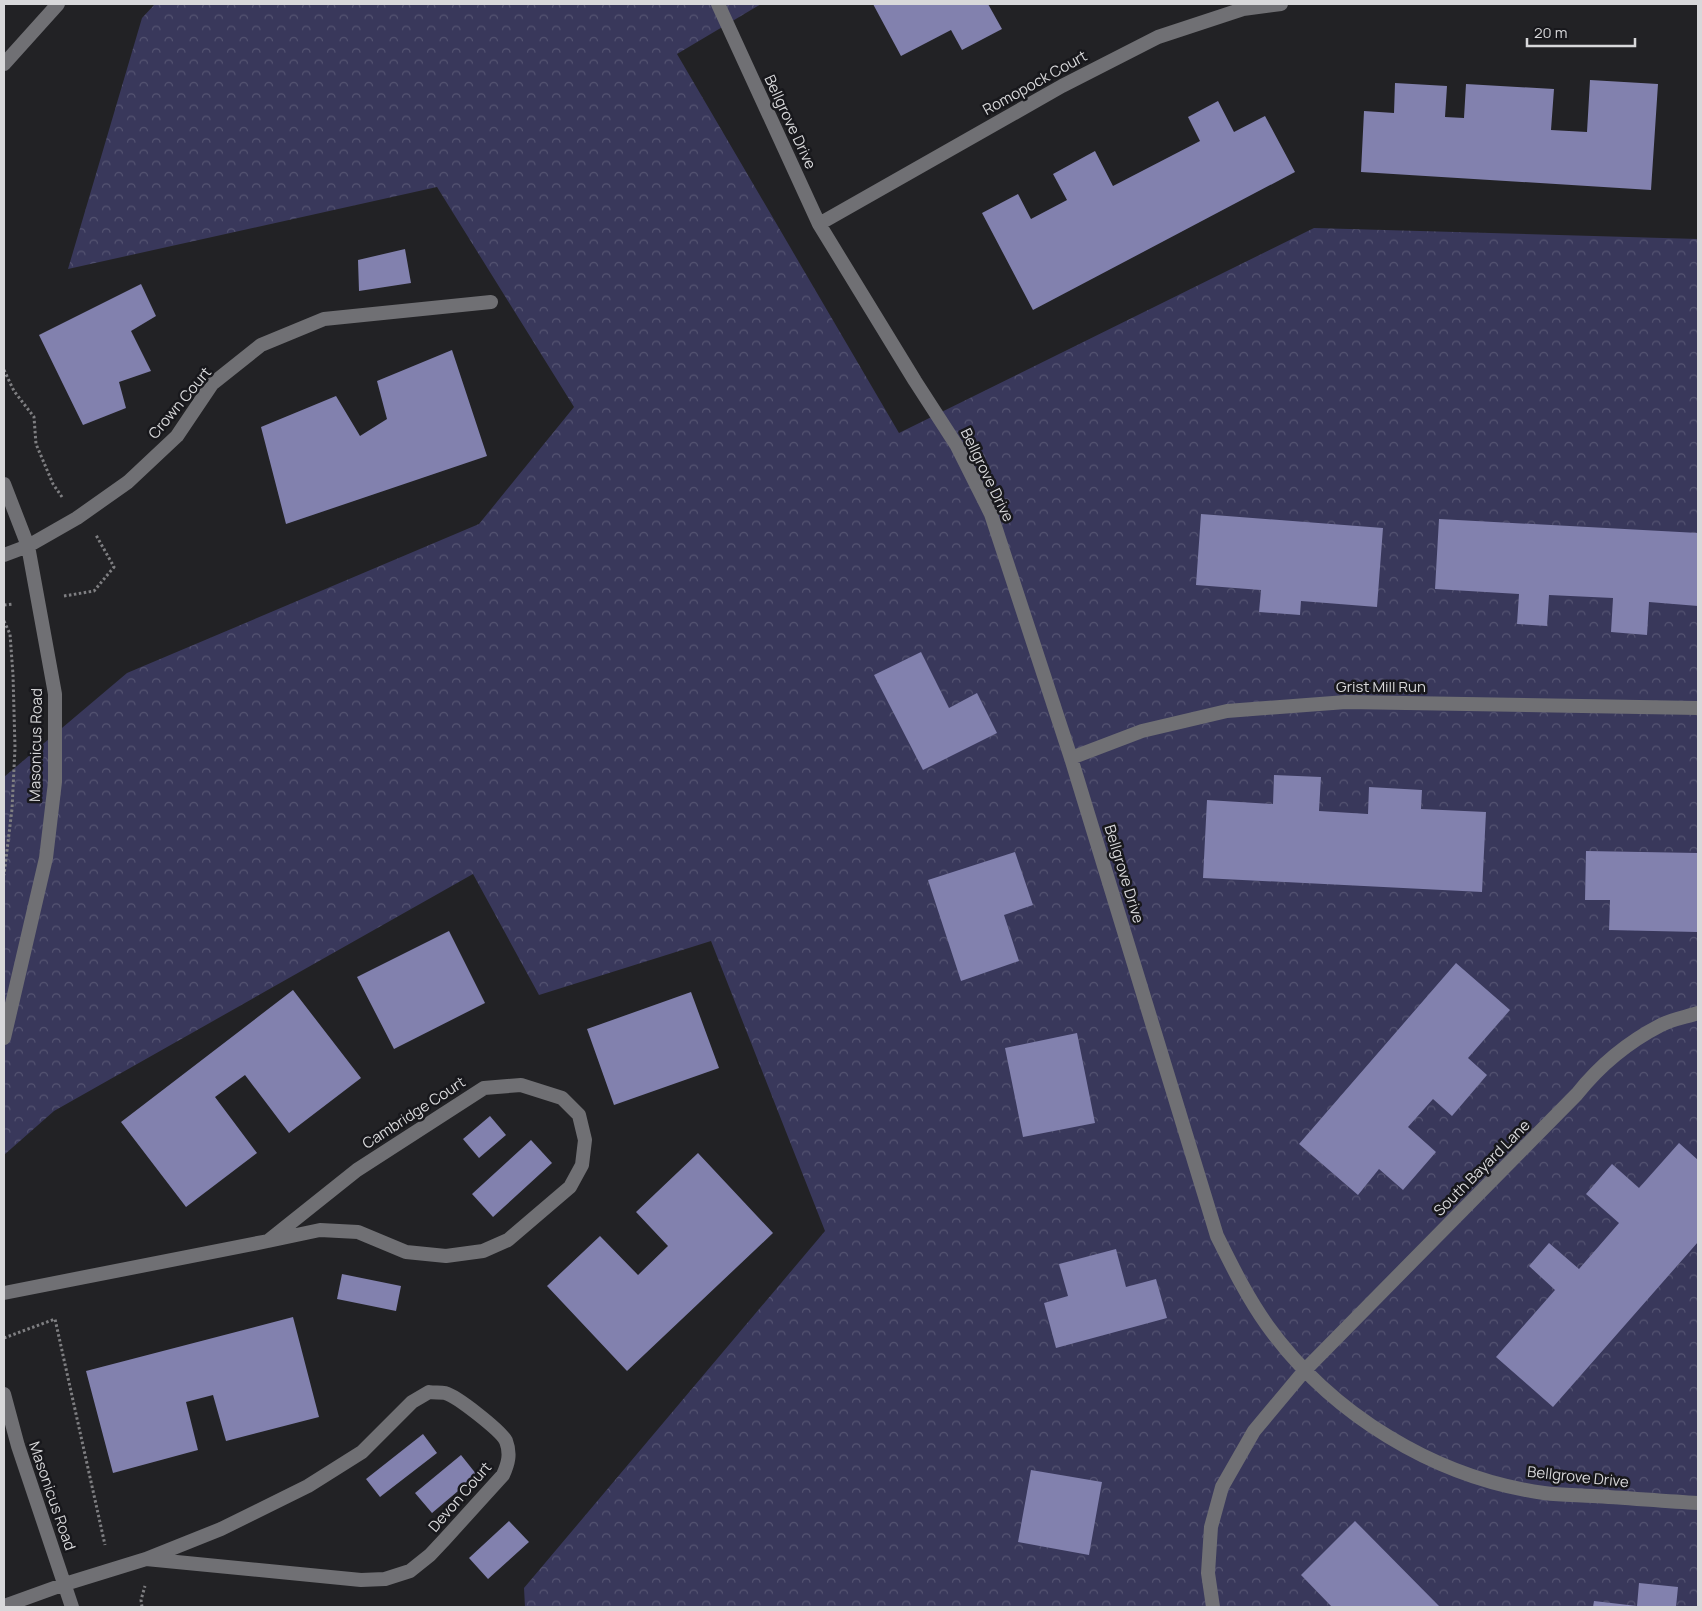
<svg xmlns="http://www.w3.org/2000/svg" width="1702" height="1611" font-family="Manrope,sans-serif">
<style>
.forest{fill:url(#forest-crowns)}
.building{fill:#8281ae}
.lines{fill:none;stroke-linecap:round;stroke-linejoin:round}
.path{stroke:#7f7f82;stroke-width:3;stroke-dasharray:2.5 2.5;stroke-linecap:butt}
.minor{stroke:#707074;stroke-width:14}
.tertiary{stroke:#707074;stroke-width:14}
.labels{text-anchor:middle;stroke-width:5;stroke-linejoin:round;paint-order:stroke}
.street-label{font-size:15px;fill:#d8d8da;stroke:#18181c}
</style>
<defs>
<pattern id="forest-crowns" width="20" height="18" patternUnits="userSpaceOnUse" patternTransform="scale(1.25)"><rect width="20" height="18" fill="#39385b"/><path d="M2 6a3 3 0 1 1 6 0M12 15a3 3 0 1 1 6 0" fill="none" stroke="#555472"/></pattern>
</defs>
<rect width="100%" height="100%" fill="#222225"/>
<path class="forest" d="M 155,4 L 761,4 L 677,54 L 899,433 L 1314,228 L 1698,239 L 1698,1607 L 525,1607 L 524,1588 L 825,1231 L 711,941 L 539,995 L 473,874 L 54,1111 L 4,1155 L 4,777 L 127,673 L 479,524 L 574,407 L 437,187 L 68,269 L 142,18 Z"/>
<path class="building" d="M 873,4 L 988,4 L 1002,29 L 962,50 L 951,30 L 901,56 Z
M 1590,80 L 1658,84 L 1651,190 L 1361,172 L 1364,111 L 1394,113 L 1395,83 L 1447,86 L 1445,117 L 1464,118 L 1466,84 L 1554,89 L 1551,130 L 1587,132 Z
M 1218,101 L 1234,132 L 1265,116 L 1295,172 L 1033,310 L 982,213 L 1018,194 L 1031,219 L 1067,200 L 1053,174 L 1095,151 L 1113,186 L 1200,141 L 1188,117 Z
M 405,249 L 411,283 L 359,291 L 358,260 Z
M 141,284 L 156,316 L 131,331 L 151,371 L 119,382 L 126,408 L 83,425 L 39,335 Z
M 452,350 L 487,456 L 286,524 L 261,427 L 336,396 L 360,436 L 387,419 L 377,381 Z
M 1201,514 L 1383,528 L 1377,607 L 1301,601 L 1300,615 L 1259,612 L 1261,590 L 1196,585 Z
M 1439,519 L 1698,533 L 1698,606 L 1649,602 L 1647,635 L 1611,632 L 1613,598 L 1549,595 L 1547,626 L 1517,624 L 1519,594 L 1435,589 Z
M 921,652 L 949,708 L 977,693 L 997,733 L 923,770 L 874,675 Z
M 1274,775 L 1321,777 L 1319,811 L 1368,814 L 1369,787 L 1422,790 L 1421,809 L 1486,812 L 1482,892 L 1203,878 L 1207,800 L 1273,804 Z
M 1586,851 L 1698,853 L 1697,932 L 1609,930 L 1610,900 L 1585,900 Z
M 1015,852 L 1033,905 L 1004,915 L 1019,961 L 961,981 L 928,880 Z
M 449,931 L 485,1003 L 394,1049 L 357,977 Z
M 1456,963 L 1510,1010 L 1468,1058 L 1487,1075 L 1452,1116 L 1433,1099 L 1408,1127 L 1436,1152 L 1403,1190 L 1379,1169 L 1358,1195 L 1299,1144 Z
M 293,990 L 361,1078 L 289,1133 L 245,1075 L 215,1097 L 257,1153 L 186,1207 L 121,1122 Z
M 691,992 L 719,1068 L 614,1105 L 587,1029 Z
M 1077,1033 L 1095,1123 L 1023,1137 L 1005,1048 Z
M 490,1116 L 506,1135 L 479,1158 L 463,1139 Z
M 531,1140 L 552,1163 L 493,1217 L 472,1194 Z
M 1679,1143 L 1698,1160 L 1698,1242 L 1553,1407 L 1496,1357 L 1555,1290 L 1529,1266 L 1549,1243 L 1579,1269 L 1619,1223 L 1586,1194 L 1612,1164 L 1639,1188 Z
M 698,1153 L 773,1233 L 627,1371 L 547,1286 L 600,1236 L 638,1275 L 668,1246 L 636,1212 Z
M 1116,1249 L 1126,1287 L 1156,1279 L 1167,1318 L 1056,1348 L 1044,1303 L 1068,1296 L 1059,1264 Z
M 342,1274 L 401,1286 L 396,1311 L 337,1299 Z
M 293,1317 L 319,1417 L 226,1441 L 213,1395 L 186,1402 L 198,1450 L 113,1473 L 86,1371 Z
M 423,1434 L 437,1453 L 380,1497 L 366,1479 Z
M 461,1455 L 477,1475 L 432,1513 L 415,1493 Z
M 1031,1470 L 1102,1482 L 1089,1555 L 1018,1542 Z
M 509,1521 L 529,1542 L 488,1579 L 469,1558 Z
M 1355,1521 L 1440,1607 L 1332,1607 L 1301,1575 Z
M 1639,1583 L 1678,1587 L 1676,1607 L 1593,1607 L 1594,1601 L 1637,1606 Z"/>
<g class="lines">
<path class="path" d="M 4,370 L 14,391 L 34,417 L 36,444 L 53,484 L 62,497
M 64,596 L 94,591 L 114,567 L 96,535
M 4,605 L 13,604
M 4,621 L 10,634 L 13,675 L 15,748 L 12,809 L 4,875
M 4,1338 L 55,1319 L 105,1545
M 142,1607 L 141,1600 L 145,1586"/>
<path class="minor" d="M 718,4 L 819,224 L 915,381 L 957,446 L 991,514 L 1071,758 L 1217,1236 C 1232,1266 1247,1297 1267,1325 C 1331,1414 1435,1478 1544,1493 C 1560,1495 1576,1495 1593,1496 C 1628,1498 1663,1501 1698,1503
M 819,224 L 1062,86 L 1158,37 L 1243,9 L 1281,4
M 4,484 L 28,546 L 55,694 L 55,782 L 46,858 L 4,1038
M 4,555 L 28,546 L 77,518 L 128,482 L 177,436 L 212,384 L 261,345 L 324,319 L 491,302
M 1071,758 L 1142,731 L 1227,711 L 1346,702 L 1698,708
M 521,1085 L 562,1098 L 579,1115 L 585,1140 L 582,1165 L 570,1187 L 508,1240 L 483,1251 L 446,1256 L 406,1252 L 358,1232 L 320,1230 L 268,1241 L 357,1170 L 484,1088 Z
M 4,1293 L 268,1241
M 429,1392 C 434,1393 440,1392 445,1393 C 457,1396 501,1431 506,1441 C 511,1454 508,1464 503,1475 L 445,1539 L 430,1555 L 410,1571 L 385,1579 L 361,1580 L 146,1559 L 221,1529 L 308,1486 L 362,1452 L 412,1402 Z
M 4,1394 L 18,1446 L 72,1607
M 4,1606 L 65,1584 L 146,1559
M 1213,1607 L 1208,1573 L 1211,1527 L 1222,1487 L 1254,1431 L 1305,1370 L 1577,1094 C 1600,1065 1628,1042 1661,1025 C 1672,1019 1686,1017 1698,1013"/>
<path class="tertiary" d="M 4,64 L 58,4"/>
</g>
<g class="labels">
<g class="street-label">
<text transform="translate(1035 83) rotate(-29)" y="5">Romopock Court</text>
<text transform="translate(790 122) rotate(65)" y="5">Bellgrove Drive</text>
<text transform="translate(180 403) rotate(-50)" y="5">Crown Court</text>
<text transform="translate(987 475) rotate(64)" y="5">Bellgrove Drive</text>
<text x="1381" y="692">Grist Mill Run</text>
<text transform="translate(36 745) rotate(-89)" y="5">Masonicus Road</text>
<text transform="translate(1124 874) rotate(73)" y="5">Bellgrove Drive</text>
<text transform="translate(414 1113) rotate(-33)" y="5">Cambridge Court</text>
<text transform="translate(1482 1168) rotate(-45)" y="5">South Bayard Lane</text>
<text transform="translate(1578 1477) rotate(6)" y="5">Bellgrove Drive</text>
<text transform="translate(52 1496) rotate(71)" y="5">Masonicus Road</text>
<text transform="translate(460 1497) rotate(-49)" y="5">Devon Court</text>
</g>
</g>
<rect width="1702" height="1611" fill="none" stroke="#d8d8da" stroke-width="10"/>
<path d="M1527 38v8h108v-8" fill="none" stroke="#d8d8da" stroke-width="2.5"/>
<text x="1534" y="38" font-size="15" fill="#d8d8da" stroke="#18181c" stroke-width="4" paint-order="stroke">20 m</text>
</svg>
